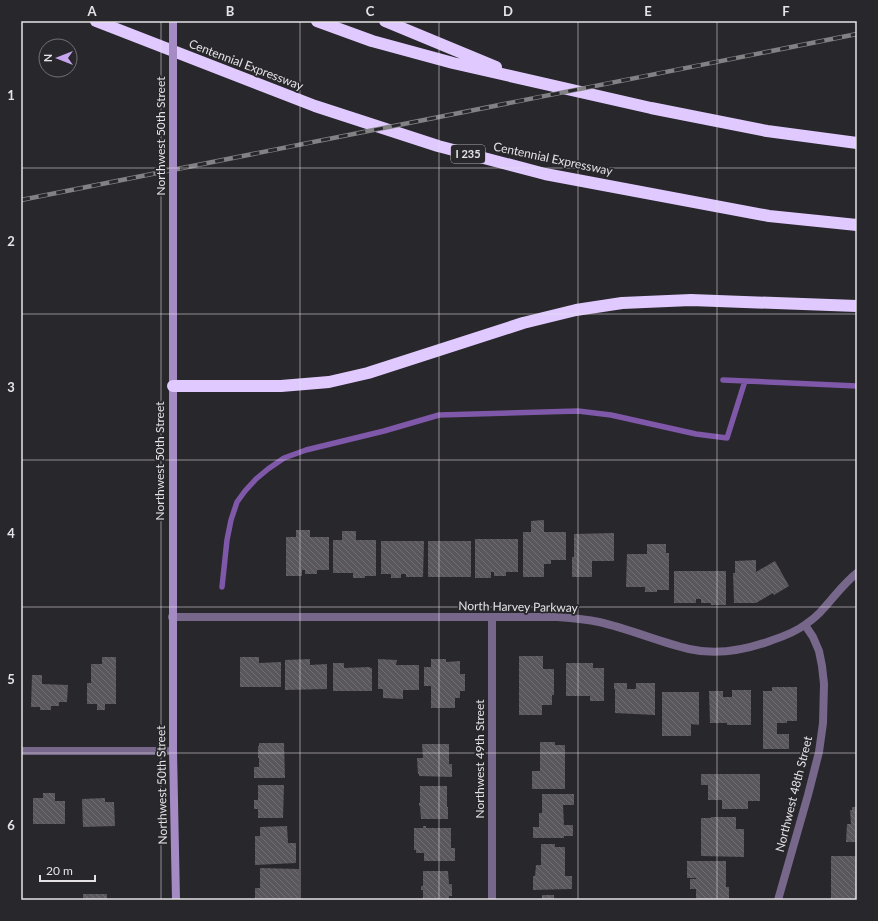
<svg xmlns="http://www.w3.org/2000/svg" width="878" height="921" font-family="Lato,sans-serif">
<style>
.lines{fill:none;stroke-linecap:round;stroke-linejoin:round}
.stream{stroke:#7f58a9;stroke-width:5.5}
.building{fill:url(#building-back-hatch)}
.street{stroke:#77678b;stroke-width:8}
.secondary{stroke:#a58bc4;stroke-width:8}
.highway{stroke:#e0c9fe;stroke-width:12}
.rail-casing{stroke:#828184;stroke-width:4.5}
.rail{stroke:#28272b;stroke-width:3;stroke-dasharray:9;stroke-linecap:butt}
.secondary-bridge{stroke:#a58bc4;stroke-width:8}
.grid{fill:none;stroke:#e5e3e6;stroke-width:1;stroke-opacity:0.55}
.labels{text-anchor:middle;stroke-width:3.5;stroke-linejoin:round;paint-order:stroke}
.shield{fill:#28272b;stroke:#acabae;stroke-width:1}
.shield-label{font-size:11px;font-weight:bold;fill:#e5e3e6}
.street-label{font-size:12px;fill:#e5e3e6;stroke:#28272b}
.neatline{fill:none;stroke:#e5e3e6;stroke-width:1.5}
.grid-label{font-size:13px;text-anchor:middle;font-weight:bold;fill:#e5e3e6}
</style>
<defs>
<pattern id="building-back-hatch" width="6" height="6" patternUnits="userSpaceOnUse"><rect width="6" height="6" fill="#59565c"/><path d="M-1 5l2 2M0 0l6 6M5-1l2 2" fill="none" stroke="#716e73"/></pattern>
</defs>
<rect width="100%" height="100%" fill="#28272b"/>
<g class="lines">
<path class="stream" d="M 723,380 L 857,386
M 222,587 L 227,540 L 231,520 L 237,502 L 245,491 L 256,479 L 268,469 L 284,458 L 306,450 L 384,431 L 439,415 L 578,411 L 611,415 L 696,434 L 727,438 L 745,381"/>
</g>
<path class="building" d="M 544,520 L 544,532 L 566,532 L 566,560 L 551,560 L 551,564 L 544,564 L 544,577 L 523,577 L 523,532 L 531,532 L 531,521 Z
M 296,530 L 310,530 L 310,537 L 329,537 L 329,570 L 317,570 L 317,574 L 305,574 L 305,570 L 302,570 L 302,576 L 286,576 L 286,537 L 296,537 Z
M 342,531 L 356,531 L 356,540 L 376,540 L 376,576 L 365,576 L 365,578 L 353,578 L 353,573 L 333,573 L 333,540 L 342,540 Z
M 614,533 L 614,561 L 592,561 L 592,577 L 572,577 L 572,557 L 574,557 L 574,534 Z
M 475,539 L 518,539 L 518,572 L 506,572 L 506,576 L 494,576 L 494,572 L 491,572 L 491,578 L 475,578 Z
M 381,541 L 424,541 L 423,577 L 406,577 L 406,574 L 401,574 L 401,578 L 391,578 L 391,574 L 381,574 Z
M 428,541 L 471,541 L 471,577 L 428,577 Z
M 647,544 L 666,544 L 666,553 L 669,553 L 669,590 L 657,590 L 657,592 L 645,592 L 645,587 L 626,587 L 627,554 L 647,554 Z
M 756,560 L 756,572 L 775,561 L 789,586 L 774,595 L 773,593 L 756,603 L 734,603 L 733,573 L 735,573 L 735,561 Z
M 674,571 L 726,571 L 726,605 L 711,605 L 711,603 L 701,603 L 701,599 L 696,599 L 696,603 L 674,603 Z
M 519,656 L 543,656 L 543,669 L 554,669 L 554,695 L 552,695 L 552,705 L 542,705 L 542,715 L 519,715 Z
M 102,657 L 116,657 L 116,704 L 105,704 L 105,710 L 97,710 L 97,704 L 87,704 L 87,683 L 91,683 L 91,664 L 102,664 Z
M 240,657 L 259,657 L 259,663 L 281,662 L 281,687 L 240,687 Z
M 310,659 L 310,665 L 327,664 L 327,689 L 285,690 L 285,660 Z
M 378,659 L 397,660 L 396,665 L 419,665 L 419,690 L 403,690 L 403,699 L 383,698 L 383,689 L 378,689 Z
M 431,659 L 446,659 L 446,662 L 460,661 L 460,674 L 465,674 L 465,691 L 460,691 L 460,698 L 455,698 L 455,708 L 431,708 L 431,686 L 424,686 L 424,667 L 431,667 Z
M 333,663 L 344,663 L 344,668 L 370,667 L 370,668 L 372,668 L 372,691 L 333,691 Z
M 566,663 L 593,663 L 593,668 L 604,668 L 604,701 L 590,701 L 590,696 L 566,696 Z
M 32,675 L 42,675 L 42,684 L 68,685 L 67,702 L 59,702 L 59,706 L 51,706 L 51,710 L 40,710 L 40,707 L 31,707 Z
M 614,683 L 627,683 L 627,689 L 636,689 L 636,683 L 655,683 L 655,715 L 615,713 L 615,689 L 614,689 Z
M 772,687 L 797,687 L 797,721 L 787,721 L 787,723 L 777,723 L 777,734 L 789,734 L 789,749 L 763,749 L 763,691 L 772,691 Z
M 732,690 L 751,690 L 751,725 L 727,725 L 727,723 L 710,723 L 709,691 L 723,691 L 723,697 L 732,697 Z
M 662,692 L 699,692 L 699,725 L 691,724 L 691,736 L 662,736 Z
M 540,742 L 555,742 L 555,745 L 565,745 L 565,789 L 532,789 L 532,771 L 540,771 Z
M 259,743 L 284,743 L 285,778 L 254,778 L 254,767 L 259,767 L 259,758 L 258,758 L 258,746 L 259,746 Z
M 422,744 L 449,744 L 449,764 L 452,764 L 452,777 L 419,776 L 419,774 L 418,774 L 417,758 L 423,758 Z
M 701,774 L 760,774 L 760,801 L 748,801 L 748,809 L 722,809 L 722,800 L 708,800 L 708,785 L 701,785 Z
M 258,785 L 284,785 L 283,818 L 258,818 L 258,809 L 254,809 L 254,800 L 258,800 Z
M 420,786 L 447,786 L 447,807 L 448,807 L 448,819 L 421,819 L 420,806 L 419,806 L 419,803 L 420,803 Z
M 43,793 L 55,793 L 55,801 L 65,801 L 65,824 L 33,824 L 33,798 L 43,798 Z
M 542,794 L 574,794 L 574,805 L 563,805 L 564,825 L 573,825 L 573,836 L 564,836 L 564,838 L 533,838 L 533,827 L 539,827 L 539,813 L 542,813 Z
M 105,798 L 105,802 L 114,802 L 115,826 L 83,827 L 82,799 Z
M 852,807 L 857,807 L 857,842 L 846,842 L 847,824 L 851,824 L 850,810 L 852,810 Z
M 711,817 L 736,817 L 736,829 L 744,829 L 744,857 L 701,856 L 701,818 L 711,818 Z
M 287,826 L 288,843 L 296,843 L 296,863 L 255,865 L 255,836 L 260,836 L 260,827 Z
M 423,826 L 426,826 L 426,828 L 451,828 L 451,848 L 455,848 L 455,861 L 424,861 L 424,853 L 416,853 L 416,850 L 414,850 L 414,828 L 423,828 Z
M 541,844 L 555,844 L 555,847 L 565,847 L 565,876 L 572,876 L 572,889 L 533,890 L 533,876 L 535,876 L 536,865 L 541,865 Z
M 831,856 L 857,856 L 857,899 L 831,899 Z
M 687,861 L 726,861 L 726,887 L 729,887 L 729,900 L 696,900 L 696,889 L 690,889 L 690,879 L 696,879 L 696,878 L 687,878 Z
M 260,868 L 299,869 L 299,900 L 255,900 L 255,888 L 260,888 Z
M 423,871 L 448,871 L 449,884 L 452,884 L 452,896 L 449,896 L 449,900 L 423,900 L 423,890 L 421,890 L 421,886 L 423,886 Z
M 83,894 L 107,894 L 107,900 L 83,900 Z
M 542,895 L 554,895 L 554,900 L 542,900 Z"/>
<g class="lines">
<path class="street" d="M 172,617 L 557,617 C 571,618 585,619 599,622 C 630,629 659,642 689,649 C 715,655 745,650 770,641 C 782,637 796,632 806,624 C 812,620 819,614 824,608 C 835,596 844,583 857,573
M 492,617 L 492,900
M 21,751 L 173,751
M 778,900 L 808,795 L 819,752 L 823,723 L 824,684 L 822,666 L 819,651 L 813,637 L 805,625"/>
<path class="secondary" d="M 173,197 L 173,751 L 176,900"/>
<path class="highway" d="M 96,21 L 315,106 L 438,146 L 545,174 L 769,216 L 857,225
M 317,21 L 372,41 L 453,63 L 651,108 L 767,131 L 857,143
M 385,21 L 496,67
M 173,386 L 281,386 L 329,382 L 368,373 L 523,323 L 576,310 L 622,303 L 691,300 L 857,306"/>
<defs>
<path id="rail" d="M 21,200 L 857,34"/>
</defs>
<use href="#rail" class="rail-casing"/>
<use href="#rail" class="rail"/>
<path class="secondary-bridge" d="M 173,197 L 173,21"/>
</g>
<path class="grid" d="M 161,21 L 161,900M 300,21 L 300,900M 439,21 L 439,900M 578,21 L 578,900M 717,21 L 717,900M 21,168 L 857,168M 21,314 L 857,314M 21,460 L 857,460M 21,607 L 857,607M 21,753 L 857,753"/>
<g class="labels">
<rect class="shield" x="451" y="145" width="34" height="18" rx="3"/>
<g class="shield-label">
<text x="468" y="158">I 235</text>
</g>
<g class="street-label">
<text transform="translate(246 65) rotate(21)" y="4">Centennial Expressway</text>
<text transform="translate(161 136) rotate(-90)" y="4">Northwest 50th Street</text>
<text transform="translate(553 159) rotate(12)" y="4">Centennial Expressway</text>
<text transform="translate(160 461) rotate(-90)" y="4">Northwest 50th Street</text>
<text transform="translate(518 607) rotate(1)" y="4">North Harvey Parkway</text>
<text transform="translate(480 759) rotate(-90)" y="4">Northwest 49th Street</text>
<text transform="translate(162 785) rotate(-91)" y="4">Northwest 50th Street</text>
<text transform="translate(794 794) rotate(-76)" y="4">Northwest 48th Street</text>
</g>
</g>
<rect width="878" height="921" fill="none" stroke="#28272b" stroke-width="44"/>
<g transform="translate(58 58) rotate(270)"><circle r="19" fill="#28272b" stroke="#747276"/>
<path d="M0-3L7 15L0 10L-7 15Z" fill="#c7a6ef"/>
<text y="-6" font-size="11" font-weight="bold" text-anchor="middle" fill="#e5e3e6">N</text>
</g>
<path d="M40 875v6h55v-6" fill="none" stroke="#e5e3e6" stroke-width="2"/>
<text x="46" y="875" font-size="12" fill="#e5e3e6" stroke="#28272b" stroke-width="3" paint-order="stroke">20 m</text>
<rect x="22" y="22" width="834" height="877" class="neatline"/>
<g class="grid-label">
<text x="92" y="16">A</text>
<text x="230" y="16">B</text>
<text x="370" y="16">C</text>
<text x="508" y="16">D</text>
<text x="648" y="16">E</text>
<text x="786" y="16">F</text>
<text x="11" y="100">1</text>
<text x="11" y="246">2</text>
<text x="11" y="392">3</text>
<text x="11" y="538">4</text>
<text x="11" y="684">5</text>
<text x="11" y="830">6</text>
</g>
</svg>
